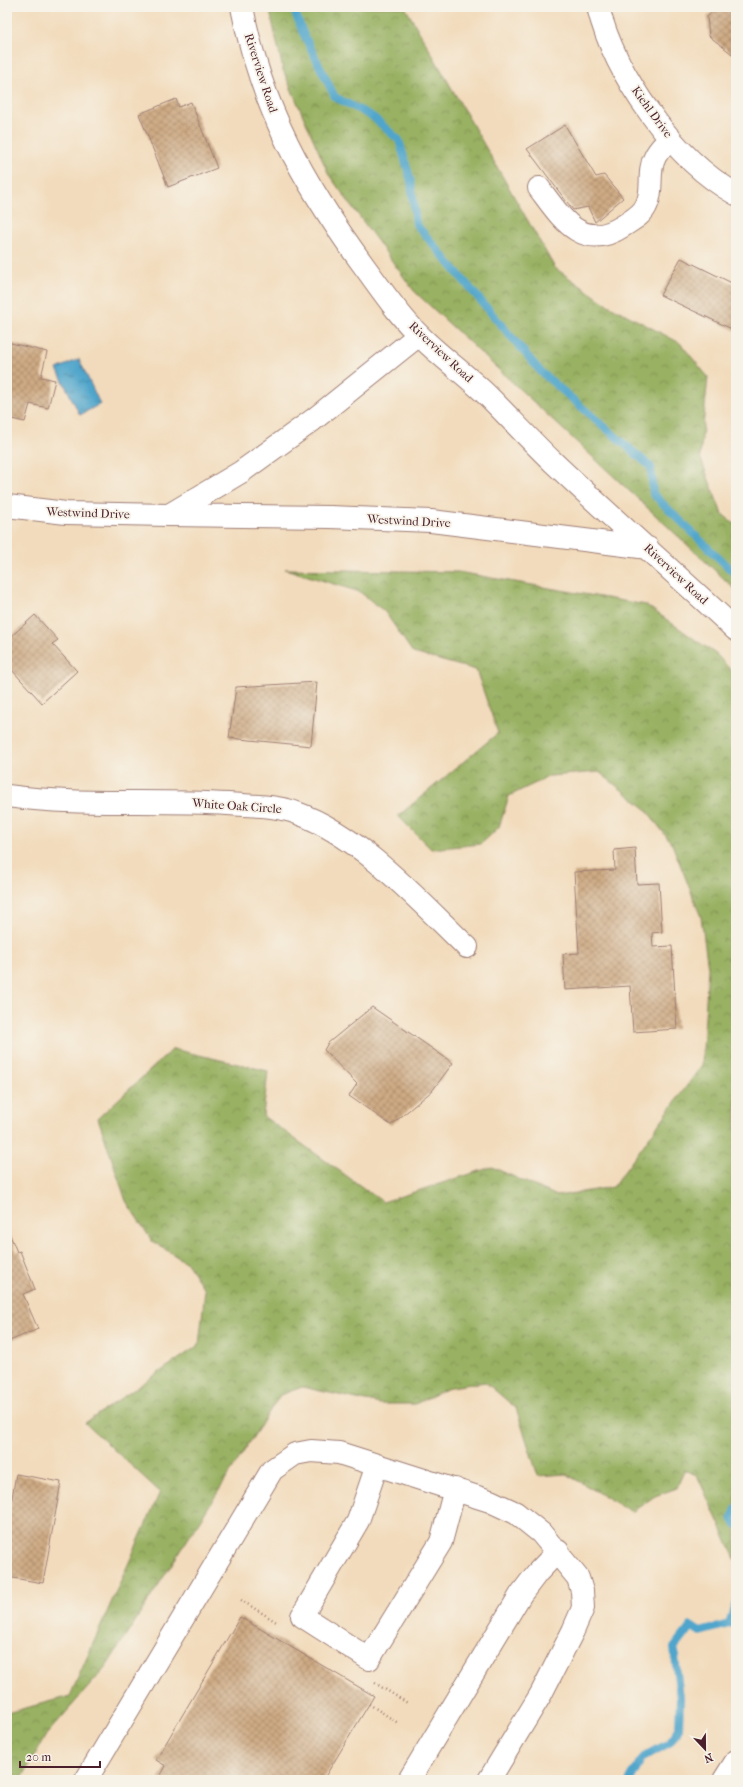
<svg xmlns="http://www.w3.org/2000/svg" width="743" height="1787" font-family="'IM FELL French Canon',serif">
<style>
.forest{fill:url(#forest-crowns);stroke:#716846}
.water{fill:url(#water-ripples);stroke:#4c627b}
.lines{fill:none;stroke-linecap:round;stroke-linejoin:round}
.stream{stroke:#4fa5cb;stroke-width:8}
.building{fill:url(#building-cross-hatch)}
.minor-casing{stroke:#9e7d74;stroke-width:24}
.major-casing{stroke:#9e7d74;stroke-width:24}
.path{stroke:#9e7d74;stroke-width:2.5;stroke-dasharray:1 3;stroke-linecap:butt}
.minor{stroke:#fff;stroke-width:22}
.major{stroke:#fff;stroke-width:22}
.labels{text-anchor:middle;stroke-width:3.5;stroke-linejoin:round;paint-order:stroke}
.street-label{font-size:12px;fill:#4a1f2b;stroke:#f7f3e8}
</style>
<defs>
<pattern id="forest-crowns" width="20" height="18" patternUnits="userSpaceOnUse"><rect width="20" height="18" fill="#98b162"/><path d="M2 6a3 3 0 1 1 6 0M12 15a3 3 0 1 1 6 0" fill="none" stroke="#7e8f51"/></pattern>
<pattern id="water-ripples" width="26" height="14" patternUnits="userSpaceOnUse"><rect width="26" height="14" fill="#4fa5cb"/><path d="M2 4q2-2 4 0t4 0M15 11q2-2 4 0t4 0" fill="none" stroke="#4486a5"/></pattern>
<pattern id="building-cross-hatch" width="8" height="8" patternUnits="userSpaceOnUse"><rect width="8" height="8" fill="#ceaa84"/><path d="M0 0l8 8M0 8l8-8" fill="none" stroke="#a98a6c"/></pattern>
</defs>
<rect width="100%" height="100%" fill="#f7f3e8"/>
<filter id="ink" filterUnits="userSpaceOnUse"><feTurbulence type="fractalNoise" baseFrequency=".025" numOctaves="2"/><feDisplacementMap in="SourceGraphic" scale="8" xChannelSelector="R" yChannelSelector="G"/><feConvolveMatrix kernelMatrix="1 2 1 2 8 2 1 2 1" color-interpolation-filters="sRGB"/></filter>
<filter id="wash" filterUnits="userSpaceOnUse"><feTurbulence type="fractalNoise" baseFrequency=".012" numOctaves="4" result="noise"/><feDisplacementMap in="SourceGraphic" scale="16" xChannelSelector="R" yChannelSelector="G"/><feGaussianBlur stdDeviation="0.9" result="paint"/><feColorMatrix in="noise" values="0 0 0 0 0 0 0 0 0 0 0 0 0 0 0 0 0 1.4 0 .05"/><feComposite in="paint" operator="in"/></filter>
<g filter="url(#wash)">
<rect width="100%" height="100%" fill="#f2dbbc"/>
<path class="forest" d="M 269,7 L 405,7 L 555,268 L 608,305 L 680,343 L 708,377 L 700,457 L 722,514 L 736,525 L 736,590 L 414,291 L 329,175 L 283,70 Z
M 285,569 L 458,572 L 646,605 L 717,655 L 736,676 L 736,1561 L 697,1475 L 684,1470 L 677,1488 L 655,1496 L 632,1512 L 566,1474 L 538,1476 L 516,1408 L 485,1382 L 451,1387 L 415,1404 L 380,1404 L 302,1387 L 280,1395 L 106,1667 L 46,1735 L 21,1780 L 7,1780 L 7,1713 L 70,1696 L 160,1492 L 85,1423 L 199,1345 L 205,1290 L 187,1263 L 152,1241 L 126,1201 L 98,1118 L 173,1049 L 268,1071 L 263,1116 L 383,1202 L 492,1167 L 557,1196 L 613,1187 L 702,1065 L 708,968 L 701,917 L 672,844 L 646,809 L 599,772 L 550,776 L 509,796 L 499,827 L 481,844 L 431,849 L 398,816 L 498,733 L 476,670 L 413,653 L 385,612 L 360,592 Z"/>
<path class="water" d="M 79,359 L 100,404 L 80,415 L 57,369 Z"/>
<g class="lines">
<path class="stream" d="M 293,7 L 303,33 L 335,97 L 373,117 L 399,140 L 411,181 L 416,224 L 541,372 L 651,467 L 653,494 L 736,575
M 736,1509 L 732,1518 L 736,1525
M 630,1780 L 642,1758 L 669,1743 L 679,1729 L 680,1698 L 674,1648 L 691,1626 L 700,1632 L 729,1624 L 736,1602"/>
</g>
<g id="blocks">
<path class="building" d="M 716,7 L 736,7 L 736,57 L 709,36 L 707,17 Z
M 176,99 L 179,107 L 191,102 L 217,168 L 168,187 L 139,114 Z
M 565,125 L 596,177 L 604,175 L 623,198 L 595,222 L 588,207 L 573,210 L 527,149 Z
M 681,258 L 736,285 L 736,331 L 660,295 Z
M 7,342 L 47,352 L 41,377 L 55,380 L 48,408 L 30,404 L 25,422 L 7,418 Z
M 35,615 L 58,640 L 52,644 L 77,671 L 42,703 L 11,669 L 7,672 L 7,640 Z
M 317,682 L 311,746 L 229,738 L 236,687 Z
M 635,848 L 637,884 L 659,883 L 662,932 L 652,933 L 653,947 L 672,946 L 677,1029 L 633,1032 L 630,986 L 565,990 L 563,954 L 579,953 L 574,872 L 615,870 L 614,850 Z
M 372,1007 L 453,1063 L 432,1091 L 391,1125 L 349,1096 L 357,1084 L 324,1050 L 328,1043 Z
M 7,1228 L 17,1252 L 20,1251 L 35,1289 L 23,1294 L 38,1329 L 7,1342 Z
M 16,1474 L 61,1482 L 43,1583 L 7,1577 L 7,1528 Z
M 240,1617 L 374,1696 L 323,1780 L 158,1780 L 166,1766 L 156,1760 Z"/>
</g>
</g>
<g filter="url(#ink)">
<use href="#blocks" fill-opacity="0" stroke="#9e7d74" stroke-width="1"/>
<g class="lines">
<defs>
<path id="minor" d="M 242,7 C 261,108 304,184 364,266 C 381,289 399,316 420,336 C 442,358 468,376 490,398 C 511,419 531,441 553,462 C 613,519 675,573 736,630
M 598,7 C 615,75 674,160 736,194
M 539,188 C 561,217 582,253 623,226 C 632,220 643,215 647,204 C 654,189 647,171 655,157 C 658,150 665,144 670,138
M 7,506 L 66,513 L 169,515 L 241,472 L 313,420 L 419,335
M 169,515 L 330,517 L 431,521 L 648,548
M 7,796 C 81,806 154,799 228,804 C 251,806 275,805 297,813 C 361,836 419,901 467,947
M 377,1465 L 358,1521 L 302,1616 L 369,1659 L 441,1542 L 455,1489
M 86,1780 L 272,1470 L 295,1454 L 311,1451 L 339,1453 L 490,1501 L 516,1513 L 541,1533 L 578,1578 L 582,1591 L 583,1608 L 573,1631 L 541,1694 L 489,1780
M 409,1780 L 521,1594 L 537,1573 L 558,1551"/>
<path id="major" d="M 724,1780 L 736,1761"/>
</defs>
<use href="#minor" class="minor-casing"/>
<use href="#major" class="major-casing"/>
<path class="path" d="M 241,1600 L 278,1623
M 375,1683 L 409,1704
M 369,1704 L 398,1723"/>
<use href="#minor" class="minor"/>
<use href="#major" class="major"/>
</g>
</g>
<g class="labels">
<g class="street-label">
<text transform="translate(261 73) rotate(72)" y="4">Riverview Road</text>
<text transform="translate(652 112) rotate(54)" y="4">Kiehl Drive</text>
<text transform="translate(441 352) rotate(43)" y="4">Riverview Road</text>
<text transform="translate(88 513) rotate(2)" y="4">Westwind Drive</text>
<text transform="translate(409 521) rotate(3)" y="4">Westwind Drive</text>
<text transform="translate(676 574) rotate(43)" y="4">Riverview Road</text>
<text transform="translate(237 806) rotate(4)" y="4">White Oak Circle</text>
</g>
</g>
<rect width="743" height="1787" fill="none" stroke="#f7f3e8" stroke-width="24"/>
<g transform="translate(705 1749) rotate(158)" stroke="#f7f3e8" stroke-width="3" paint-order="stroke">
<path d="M0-3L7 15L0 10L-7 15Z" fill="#4a1f2b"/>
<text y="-6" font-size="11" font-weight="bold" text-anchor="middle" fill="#4a1f2b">N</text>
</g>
<path d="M20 1761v6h80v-6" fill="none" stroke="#4a1f2b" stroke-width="2"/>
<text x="26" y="1761" font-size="12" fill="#4a1f2b" stroke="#f7f3e8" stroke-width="3" paint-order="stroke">20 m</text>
</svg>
